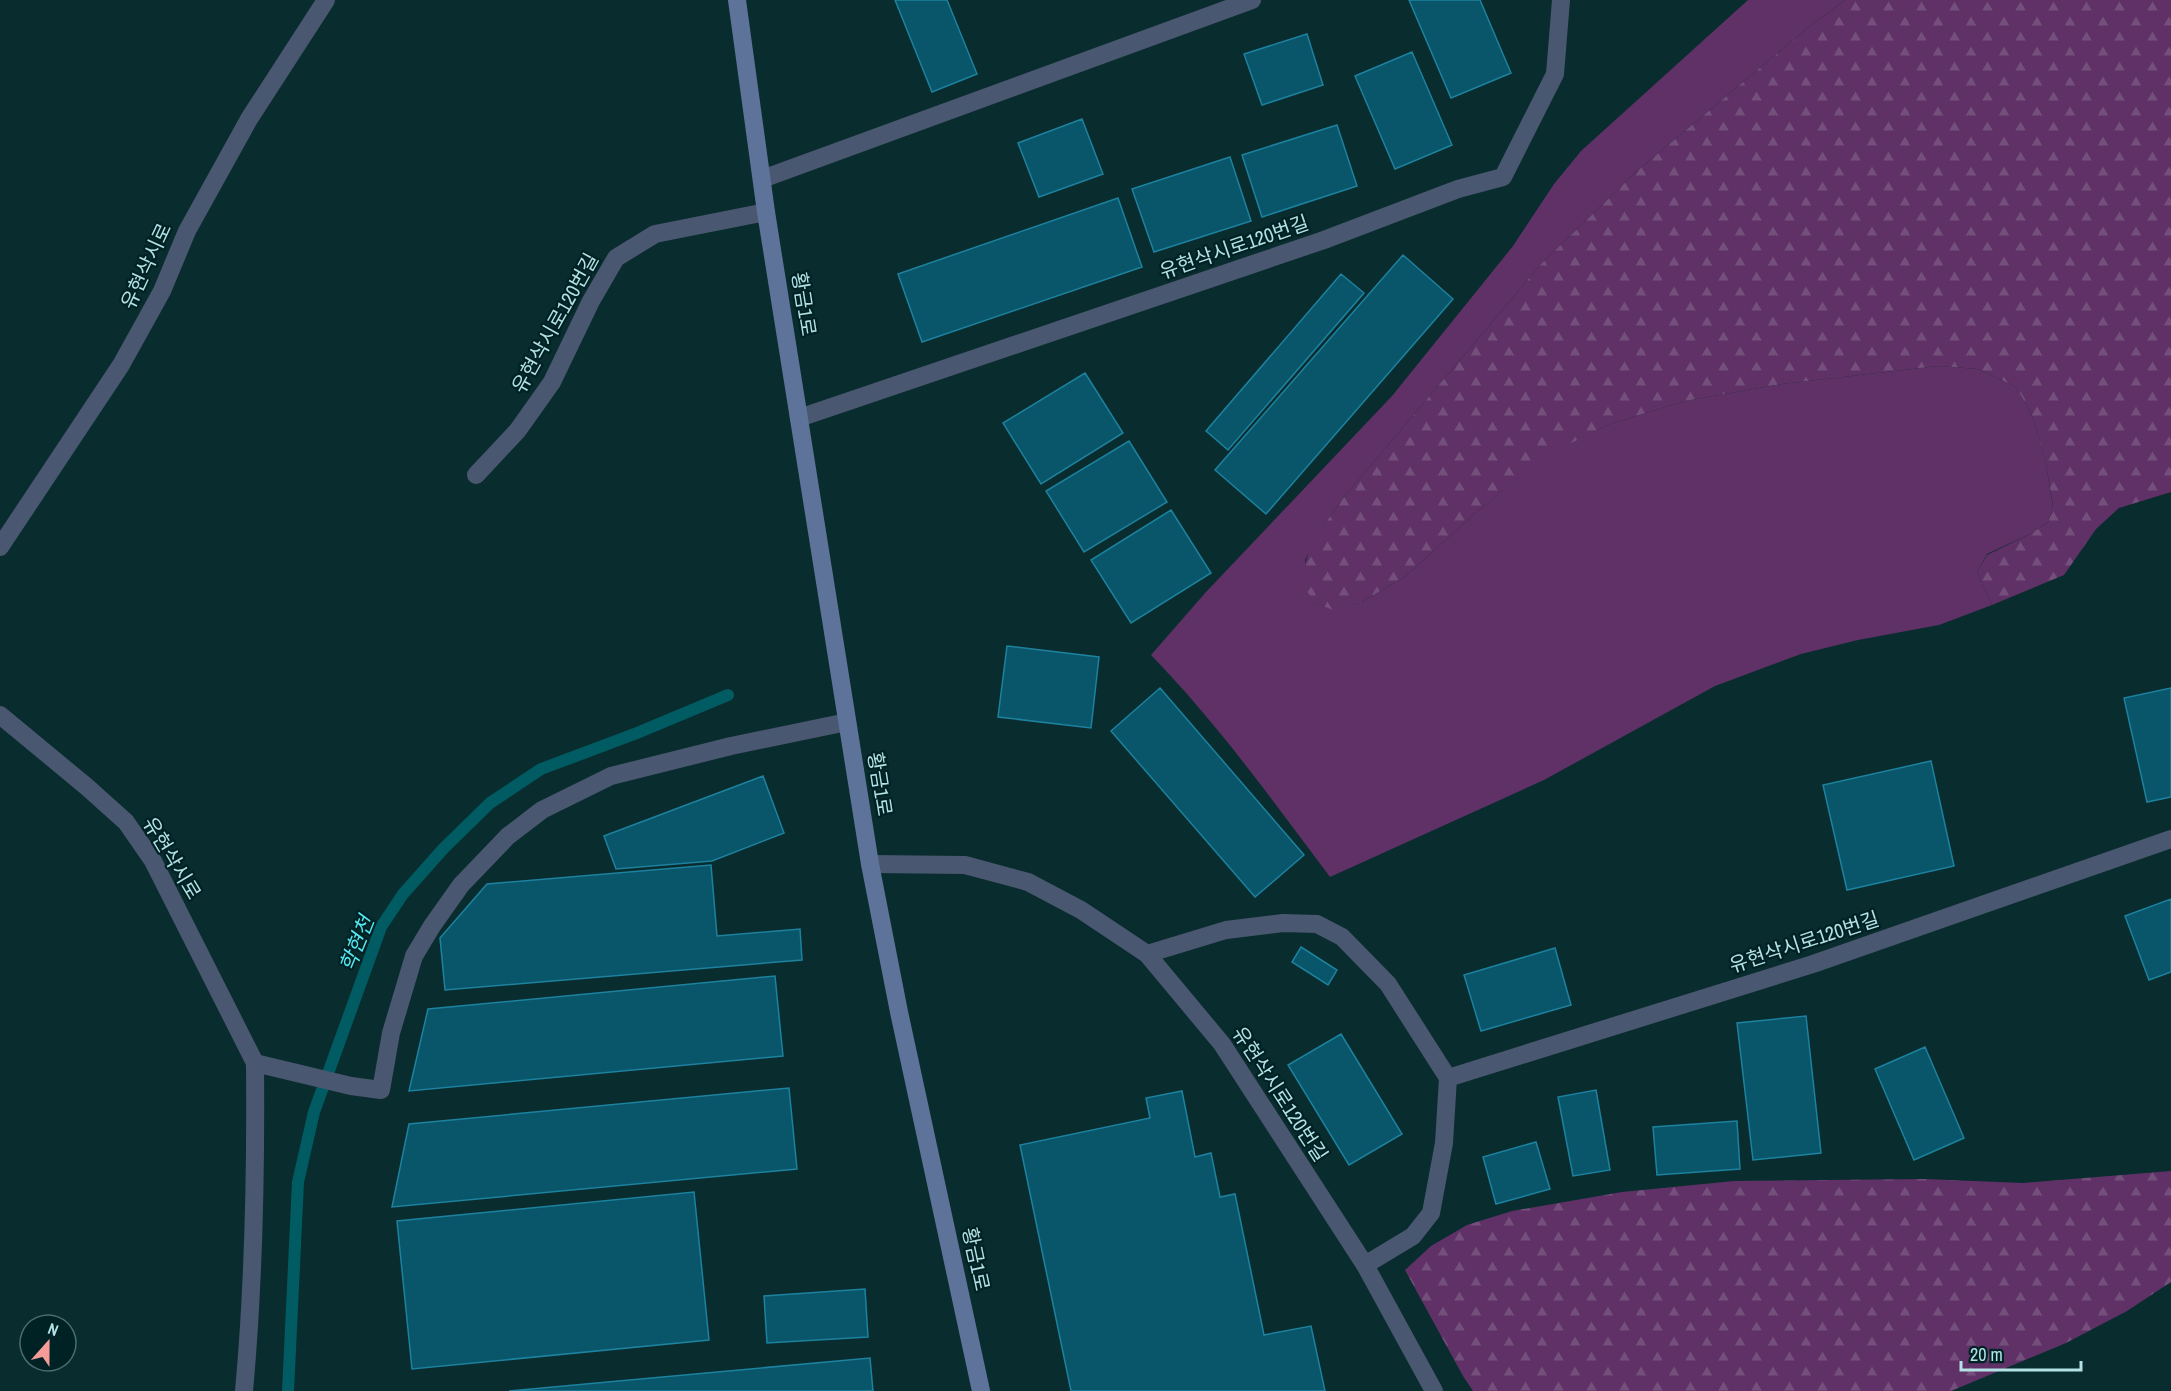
<svg xmlns="http://www.w3.org/2000/svg" width="2171" height="1391" font-family="'Archivo Narrow','Noto Sans KR',sans-serif">
<style>
.green{fill:#5f3166}
.forest{fill:url(#forest-firs)}
.lines{fill:none;stroke-linecap:round;stroke-linejoin:round}
.stream{stroke:#005c62;stroke-width:12}
.building{fill:#095569;stroke:#1d829f;stroke-width:1.5}
.lane{stroke:#4a5770;stroke-width:18}
.street{stroke:#4a5770;stroke-width:18}
.secondary{stroke:#5d739a;stroke-width:18}
.labels{text-anchor:middle;stroke-width:4.5;stroke-linejoin:round;paint-order:stroke}
.street-label{font-size:20px;fill:#b3e1e5;stroke:#002224}
.water-label{font-size:21px;font-style:italic;fill:#54e6f1;stroke:#002224}
</style>
<defs>
<pattern id="forest-firs" width="22" height="20" patternUnits="userSpaceOnUse" patternTransform="scale(1.5)"><rect width="22" height="20" fill="#5f3166"/><path d="M5 1l3.5 6h-7zM16 11l3.5 6h-7z" fill="#744f7c"/></pattern>
</defs>
<rect width="100%" height="100%" fill="#092c2e"/>
<path class="green" d="M 1748,0 L 1845,0 L 1805,30 L 1636,172 L 1542,263 L 1344,497 L 1325,524 L 1305,560 L 1315,603 L 1333,609 L 1360,603 L 1406,576 L 1474,514 L 1551,452 L 1610,424 L 1685,401 L 1782,384 L 1938,366 L 1978,369 L 2016,387 L 2031,413 L 2045,458 L 2053,507 L 2048,522 L 2032,533 L 1987,554 L 1977,572 L 1992,605 L 1939,625 L 1858,640 L 1801,654 L 1715,686 L 1544,780 L 1330,877 C 1273,801 1217,723 1151,655 L 1206,592 L 1392,396 L 1513,246 L 1554,184 L 1581,151 Z"/>
<path class="forest" d="M 1845,0 L 2171,0 L 2171,492 L 2119,508 L 2096,529 L 2064,575 L 1992,605 L 1977,572 L 1987,555 L 2032,533 L 2048,522 L 2053,506 L 2045,458 L 2031,413 L 2016,387 L 1978,369 L 1938,366 L 1782,384 L 1685,401 L 1610,424 L 1551,453 L 1474,514 L 1406,576 L 1360,603 L 1333,610 L 1315,603 C 1311,597 1305,589 1304,582 C 1301,551 1327,522 1344,497 L 1542,263 L 1636,172 L 1805,30 Z
M 2171,1171 L 2171,1282 L 2127,1311 L 2066,1343 L 1951,1391 L 1473,1391 L 1463,1376 L 1405,1270 L 1431,1246 L 1467,1225 L 1512,1211 L 1622,1192 L 1734,1181 L 1924,1179 L 2023,1183 Z"/>
<g class="lines">
<path class="stream" d="M 288,1391 L 298,1182 L 314,1112 L 381,927 L 403,894 L 443,849 L 490,803 L 541,769 L 637,733 L 728,695"/>
</g>
<path class="building" d="M 895,0 L 947,0 L 977,74 L 932,92 Z
M 1409,0 L 1480,0 L 1511,73 L 1451,98 Z
M 1307,34 L 1323,85 L 1262,105 L 1244,54 Z
M 1412,52 L 1452,145 L 1395,169 L 1355,76 Z
M 1082,119 L 1103,174 L 1039,197 L 1018,143 Z
M 1337,125 L 1357,186 L 1262,217 L 1242,155 Z
M 1230,157 L 1251,221 L 1154,252 L 1132,189 Z
M 1118,198 L 1142,267 L 922,342 L 898,274 Z
M 1403,255 L 1453,299 L 1266,514 L 1215,470 Z
M 1341,274 L 1364,293 L 1228,450 L 1206,431 Z
M 1085,373 L 1123,433 L 1041,484 L 1003,423 Z
M 1129,441 L 1167,502 L 1084,552 L 1046,491 Z
M 1171,510 L 1211,573 L 1131,623 L 1091,560 Z
M 1007,646 L 1099,657 L 1091,728 L 998,717 Z
M 1160,688 L 1304,855 L 1255,897 L 1111,731 Z
M 2171,688 L 2171,797 L 2147,802 L 2124,698 Z
M 1931,761 L 1954,866 L 1847,890 L 1823,785 Z
M 763,776 L 784,833 L 712,861 L 616,869 L 604,836 Z
M 711,865 L 717,936 L 800,929 L 802,960 L 445,990 L 440,938 L 487,884 Z
M 2171,899 L 2171,972 L 2149,980 L 2125,916 Z
M 1301,947 L 1337,970 L 1328,985 L 1292,962 Z
M 1555,948 L 1571,1005 L 1481,1031 L 1464,975 Z
M 775,976 L 783,1056 L 409,1091 L 428,1009 Z
M 1806,1016 L 1821,1153 L 1753,1160 L 1737,1023 Z
M 1341,1034 L 1402,1134 L 1349,1165 L 1288,1065 Z
M 1925,1047 L 1964,1138 L 1914,1160 L 1875,1069 Z
M 789,1088 L 797,1169 L 392,1207 L 409,1124 Z
M 1596,1090 L 1610,1170 L 1573,1176 L 1558,1097 Z
M 1182,1091 L 1195,1157 L 1211,1153 L 1220,1197 L 1235,1194 L 1264,1335 L 1311,1326 L 1325,1391 L 1071,1391 L 1020,1145 L 1150,1118 L 1146,1098 Z
M 1737,1121 L 1740,1169 L 1657,1175 L 1653,1127 Z
M 1536,1142 L 1550,1189 L 1496,1204 L 1483,1157 Z
M 694,1192 L 709,1340 L 412,1369 L 397,1221 Z
M 865,1289 L 868,1337 L 767,1343 L 764,1296 Z
M 870,1358 L 873,1391 L 509,1391 Z"/>
<g class="lines">
<path class="lane" d="M 762,179 L 1252,0
M 799,418 L 1324,240 L 1458,189 L 1503,177 L 1555,74 L 1561,0
M 476,475 L 518,430 L 552,382 L 591,301 L 616,258 L 655,234 L 766,212
M 0,715 L 87,787 L 126,822 L 153,861 L 255,1063
M 1147,954 L 1226,930 L 1283,923 L 1317,924 L 1342,937 L 1388,984 L 1448,1078 L 1444,1143 L 1431,1213 L 1413,1236 L 1365,1265
M 1448,1078 L 1813,964 L 2171,839
M 244,1391 C 254,1282 256,1173 255,1063 L 351,1086 L 381,1090 L 391,1033 L 414,956 L 432,926 L 461,885 L 508,836 L 542,810 L 611,776 L 731,746 L 847,722"/>
<path class="street" d="M 0,547 L 121,365 L 162,291 L 187,231 L 249,119 L 326,0
M 870,864 L 965,865 L 1028,882 L 1081,910 L 1147,954 L 1222,1044 L 1365,1265 L 1434,1391"/>
<path class="secondary" d="M 737,0 L 766,212 L 870,864 L 899,1012 L 981,1391"/>
</g>
<g class="labels">
<g class="street-label">
<text transform="translate(1234 247) rotate(-19)" y="7">유현삭시로120번길</text>
<text transform="translate(146 266) rotate(-65)" y="7">유현삭시로</text>
<text transform="translate(804 304) rotate(81)" y="7">황금1로</text>
<text transform="translate(555 323) rotate(-61)" y="7">유현삭시로120번길</text>
<text transform="translate(880 784) rotate(81)" y="7">황금1로</text>
<text transform="translate(172 858) rotate(59)" y="7">유현삭시로</text>
<text transform="translate(1804 942) rotate(-18)" y="7">유현삭시로120번길</text>
<text transform="translate(1280 1094) rotate(57)" y="7">유현삭시로120번길</text>
<text transform="translate(976 1259) rotate(78)" y="7">황금1로</text>
</g>
<g class="water-label">
<text transform="translate(357 944) rotate(-68)" y="7">학현천</text>
</g>
</g>
<g transform="translate(48 1343) rotate(21)"><circle r="28" fill="#002224" stroke="#486e71" stroke-width="1.5"/>
<path d="M0-4.5L10 22L0 15L-10 22Z" fill="#f59b98"/>
<text y="-9" font-size="16" font-weight="bold" text-anchor="middle" fill="#b3e1e5">N</text>
</g>
<path d="M1961 1361v9h120v-9" fill="none" stroke="#b3e1e5" stroke-width="3"/>
<text x="1970" y="1361" font-size="18" fill="#b3e1e5" stroke="#002224" stroke-width="4.5" paint-order="stroke">20 m</text>
</svg>
